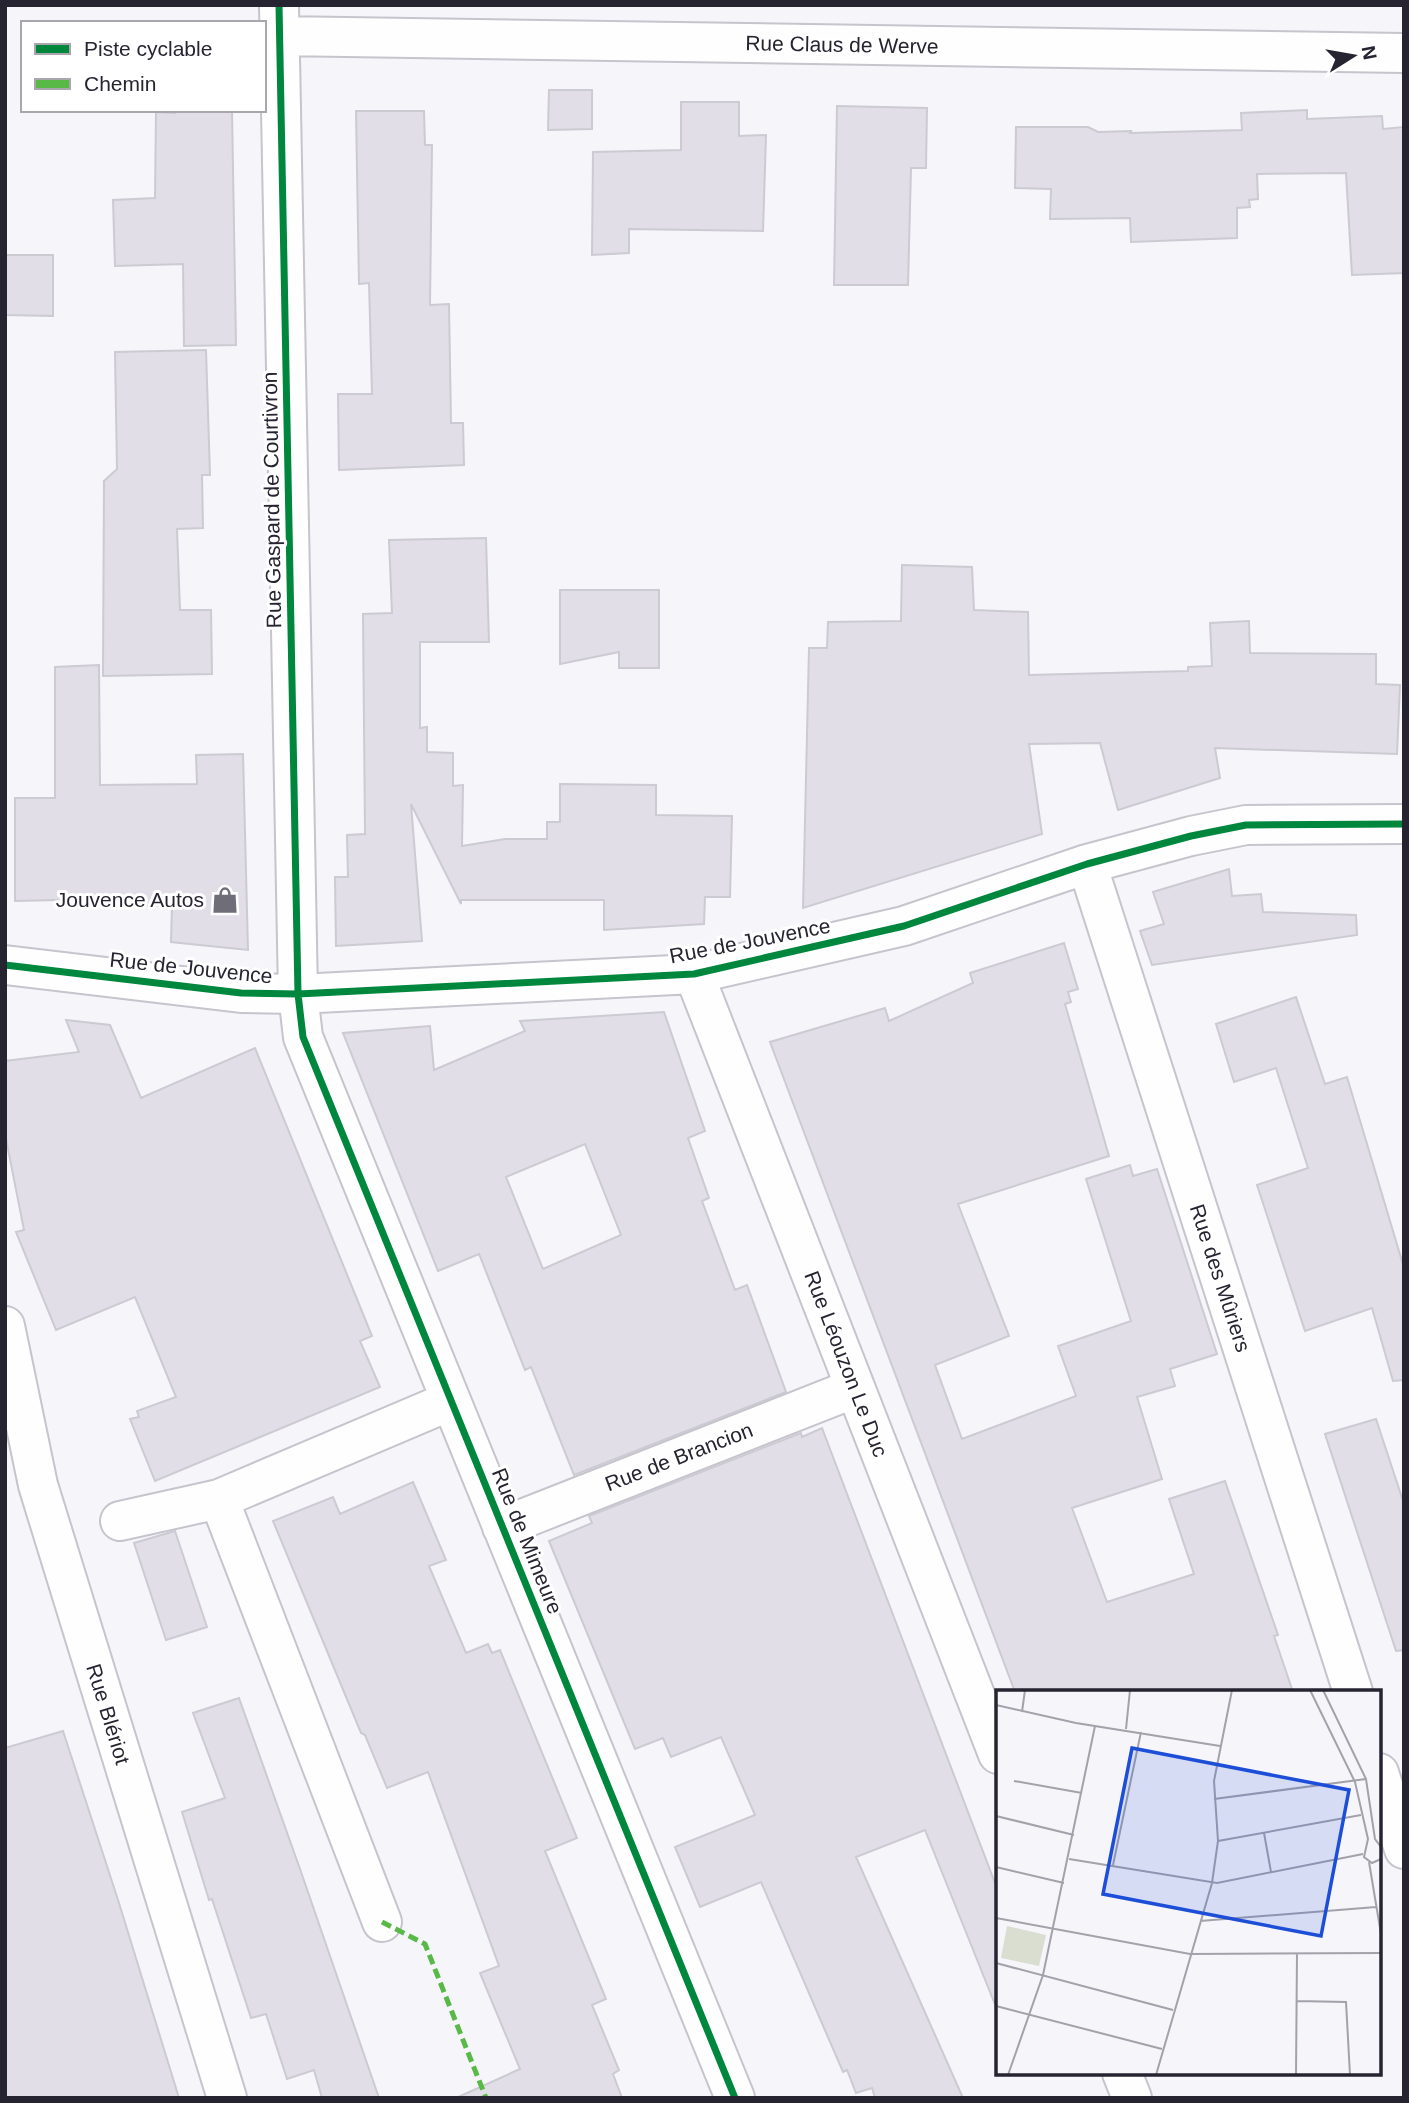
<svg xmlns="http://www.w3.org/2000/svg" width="1409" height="2103" font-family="Arial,sans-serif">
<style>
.building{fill:#e1dee7;stroke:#cccad2;stroke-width:2;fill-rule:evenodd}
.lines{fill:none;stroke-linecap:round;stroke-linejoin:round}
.minor-casing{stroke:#c6c4cc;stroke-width:42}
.minor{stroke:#fefefe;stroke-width:38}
.quiet{stroke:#58b947;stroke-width:5;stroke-dasharray:10 5;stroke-linecap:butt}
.cycleway-casing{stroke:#fff;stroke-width:11}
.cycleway{stroke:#00873e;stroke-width:7}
.labels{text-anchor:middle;stroke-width:6;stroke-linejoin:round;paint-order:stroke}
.street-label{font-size:21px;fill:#272431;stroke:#fff}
.poi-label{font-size:21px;fill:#272431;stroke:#fff;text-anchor:end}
.inset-road{fill:none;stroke:#a3a1aa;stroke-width:2}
.view{fill:#1d4ed8;fill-opacity:0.15;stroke:#1d4ed8;stroke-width:3.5}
.inset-edge{fill:none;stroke:#272431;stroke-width:3.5}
</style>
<rect width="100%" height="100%" fill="#f6f5fa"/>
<path class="building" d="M 549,90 L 592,90 L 592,129 L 548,130 Z
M 681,102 L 739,102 L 739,136 L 766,135 L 763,231 L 629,229 L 629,253 L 592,255 L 593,152 L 681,150 Z
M 837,106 L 927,108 L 926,168 L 911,168 L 908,285 L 834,285 Z
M 175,110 L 232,110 L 236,345 L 184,346 L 183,264 L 115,266 L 113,200 L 155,198 L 156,112 L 175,113 Z
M 1307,110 L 1307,119 L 1382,116 L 1383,129 L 1404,127 L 1404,273 L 1352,275 L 1346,173 L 1257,174 L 1258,199 L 1249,200 L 1250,207 L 1237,208 L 1237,238 L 1131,242 L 1130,218 L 1050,219 L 1051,189 L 1015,188 L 1016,127 L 1088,127 L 1098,132 L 1131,131 L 1130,133 L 1242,130 L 1241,113 Z
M 356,111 L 424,111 L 425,145 L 432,145 L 430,305 L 449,304 L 451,423 L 463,423 L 464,465 L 339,470 L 338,394 L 372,394 L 369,283 L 359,284 Z
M 5,255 L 53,255 L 53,316 L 5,315 Z
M 206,350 L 210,475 L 202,475 L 203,528 L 177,529 L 180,610 L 211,610 L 212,674 L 103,676 L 104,481 L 117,469 L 115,352 Z
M 486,538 L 489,642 L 420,642 L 420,728 L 427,727 L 427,752 L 453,753 L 453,786 L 463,785 L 462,846 L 505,839 L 547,839 L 547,822 L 560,822 L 560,784 L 656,785 L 656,815 L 732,816 L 730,897 L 705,897 L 704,924 L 604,930 L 604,900 L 461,900 L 461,904 L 411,804 L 422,941 L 336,946 L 335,877 L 348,877 L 347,835 L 365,834 L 363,614 L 392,613 L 389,540 Z
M 902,565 L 972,567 L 974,610 L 1028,612 L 1029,675 L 1188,671 L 1188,667 L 1212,666 L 1210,623 L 1249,621 L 1250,653 L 1376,654 L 1376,684 L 1400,685 L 1397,754 L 1215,748 L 1220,778 L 1118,810 L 1100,743 L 1029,744 L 1042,834 L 803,908 L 809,648 L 827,648 L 828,622 L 901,621 Z
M 560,590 L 659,590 L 659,668 L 619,668 L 619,652 L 560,664 Z
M 99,665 L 100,785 L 197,784 L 196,755 L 243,754 L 248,950 L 171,942 L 172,905 L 103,908 L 103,899 L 15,901 L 15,798 L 55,798 L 55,667 Z
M 1229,869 L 1232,896 L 1261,894 L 1263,912 L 1356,915 L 1357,935 L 1152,965 L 1140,931 L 1164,924 L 1153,892 Z
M 1064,943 L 1078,989 L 1068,992 L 1071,1002 L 1065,1004 L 1109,1156 L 958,1204 L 1009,1336 L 935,1365 L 962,1439 L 1076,1396 L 1058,1346 L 1131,1321 L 1086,1179 L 1130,1165 L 1133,1176 L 1157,1169 L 1217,1354 L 1170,1369 L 1175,1386 L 1137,1397 L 1162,1479 L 1072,1508 L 1107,1602 L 1194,1574 L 1169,1499 L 1225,1481 L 1278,1635 L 1274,1636 L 1293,1692 L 1015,1692 L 770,1042 L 885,1008 L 889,1021 L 973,983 L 970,973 Z
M 1296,997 L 1325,1084 L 1347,1077 L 1404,1268 L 1404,1380 L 1393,1381 L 1372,1308 L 1305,1331 L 1257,1185 L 1308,1168 L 1276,1068 L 1234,1082 L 1216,1024 Z
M 664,1012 L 705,1131 L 688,1138 L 709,1198 L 702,1201 L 735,1290 L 747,1285 L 786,1392 L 574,1475 L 531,1367 L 525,1370 L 479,1254 L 438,1271 L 343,1033 L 430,1026 L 434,1070 L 525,1031 L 520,1021 ZM 585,1144 L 621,1235 L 543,1269 L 506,1177 Z
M 66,1020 L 110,1025 L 141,1098 L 255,1048 L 372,1336 L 360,1341 L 380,1387 L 155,1481 L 130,1419 L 139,1417 L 137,1411 L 176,1397 L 135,1297 L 56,1330 L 16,1232 L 24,1230 L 5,1134 L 5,1061 L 79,1052 Z
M 1376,1419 L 1404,1504 L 1404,1650 L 1396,1651 L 1325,1434 Z
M 822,1428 L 998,1891 L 996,2007 L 925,1830 L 856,1857 L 963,2098 L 875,2098 L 872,2088 L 856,2093 L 847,2070 L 843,2072 L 761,1882 L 700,1907 L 675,1847 L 755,1815 L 721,1737 L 671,1757 L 663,1738 L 635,1749 L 549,1541 L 592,1523 L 589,1516 L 801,1433 L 802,1437 Z
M 413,1482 L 446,1560 L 429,1566 L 466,1653 L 488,1644 L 492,1653 L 500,1650 L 577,1838 L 545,1851 L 606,1999 L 592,2005 L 619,2070 L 613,2074 L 622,2098 L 456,2098 L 520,2069 L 480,1973 L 499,1966 L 428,1772 L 387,1788 L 365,1735 L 361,1733 L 273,1521 L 333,1497 L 340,1514 Z
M 175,1531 L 207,1627 L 166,1640 L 134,1543 Z
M 239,1698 L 300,1869 L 379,2098 L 322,2098 L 314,2070 L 287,2079 L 266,2014 L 251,2018 L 212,1899 L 209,1900 L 182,1812 L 225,1798 L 193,1713 Z
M 63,1731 L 119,1903 L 179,2098 L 5,2098 L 5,1748 Z"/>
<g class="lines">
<defs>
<path id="minor" d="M 279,5 L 298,994 L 303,1037 L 735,2098
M 280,36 L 1404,53
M 1087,864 L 1353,1692
M 5,965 L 241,993 L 298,994 L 694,974 L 904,926 L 1087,864 L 1191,836 L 1246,825 L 1404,824
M 694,974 L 998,1754
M 5,1326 L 38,1485 L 227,2098
M 219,1499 L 382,1922
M 120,1521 L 219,1499 L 450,1401
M 502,1527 L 855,1388
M 1379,1773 L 1404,1849
M 1122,2073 L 1132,2098"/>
</defs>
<use href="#minor" class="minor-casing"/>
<use href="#minor" class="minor"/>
<path class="quiet" d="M 382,1922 L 425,1944 L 486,2098"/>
<defs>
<path id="cycleway" d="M 279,5 L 298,994 L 303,1037 L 735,2098
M 5,965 L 241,993 L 298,994 L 694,974 L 904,926 L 1087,864 L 1191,836 L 1246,825 L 1404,824"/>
</defs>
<use href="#cycleway" class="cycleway-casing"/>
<use href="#cycleway" class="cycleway"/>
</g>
<defs>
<symbol id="shop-bare" viewBox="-9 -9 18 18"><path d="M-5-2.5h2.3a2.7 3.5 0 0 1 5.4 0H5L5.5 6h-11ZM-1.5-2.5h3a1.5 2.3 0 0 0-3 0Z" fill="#6f6d77" stroke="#fff" stroke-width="2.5" paint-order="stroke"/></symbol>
</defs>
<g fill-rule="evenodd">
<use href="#shop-bare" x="206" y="881" width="38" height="38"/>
</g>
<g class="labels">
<g class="street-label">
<text transform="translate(842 45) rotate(1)" y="7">Rue Claus de Werve</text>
<text transform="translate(272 500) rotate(-91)" y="7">Rue Gaspard de Courtivron</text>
<text transform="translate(750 941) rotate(-11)" y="7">Rue de Jouvence</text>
<text transform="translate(191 968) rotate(6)" y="7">Rue de Jouvence</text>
<text transform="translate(1220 1278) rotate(72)" y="7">Rue des Mûriers</text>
<text transform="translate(846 1364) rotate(69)" y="7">Rue Léouzon Le Duc</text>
<text transform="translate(679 1457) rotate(-21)" y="7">Rue de Brancion</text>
<text transform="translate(527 1541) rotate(68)" y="7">Rue de Mimeure</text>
<text transform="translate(108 1714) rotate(73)" y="7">Rue Blériot</text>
</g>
<g class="poi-label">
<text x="204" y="907">Jouvence Autos</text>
</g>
</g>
<g transform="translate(996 1690)">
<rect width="385" height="385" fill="#f6f5fa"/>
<path d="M 11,236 L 50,245 L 43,276 L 5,268 Z" fill="#d9ded1"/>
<path class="inset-road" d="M 314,0 L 359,92 L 372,149 L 368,167 L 376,173 L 385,169M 327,0 L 370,89 L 379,149 L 385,157M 0,15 L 80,33 L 224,56M 26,22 L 29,0M 130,39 L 134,0M 18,91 L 86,103M 218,109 L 370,89M 0,126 L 78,145M 268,143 L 275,182M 222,151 L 365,125M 73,169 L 221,193 L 367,164M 373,172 L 385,244M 117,175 L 145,42M 0,177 L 68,193M 0,228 L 194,264 L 385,263M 204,231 L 380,217M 0,273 L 177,320M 301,311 L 350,312 L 354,385M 0,316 L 166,359M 12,385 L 47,285 L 99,36M 160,385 L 216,193 L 222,151 L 218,91 L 236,0M 300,385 L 301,264"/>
<path class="view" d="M 136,58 L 353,100 L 325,246 L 107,204 Z"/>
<rect width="385" height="385" class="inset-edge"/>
</g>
<rect width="1409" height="2103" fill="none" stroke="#272431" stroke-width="14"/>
<rect x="21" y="21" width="245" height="91" fill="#ffffff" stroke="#a9a7ad" stroke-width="2"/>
<rect x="35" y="44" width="35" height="10" fill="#00873e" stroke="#a9a7ad" stroke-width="2"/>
<text x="84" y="56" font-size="21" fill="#272431">Piste cyclable</text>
<rect x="35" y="79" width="35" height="10" fill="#58b947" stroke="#a9a7ad" stroke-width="2"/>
<text x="84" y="91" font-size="21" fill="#272431">Chemin</text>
<g transform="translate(1353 56) rotate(79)" stroke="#ffffff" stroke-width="5" paint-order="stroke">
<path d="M0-5L12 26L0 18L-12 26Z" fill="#272431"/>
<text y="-10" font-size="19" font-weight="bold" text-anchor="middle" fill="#272431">N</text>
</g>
</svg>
